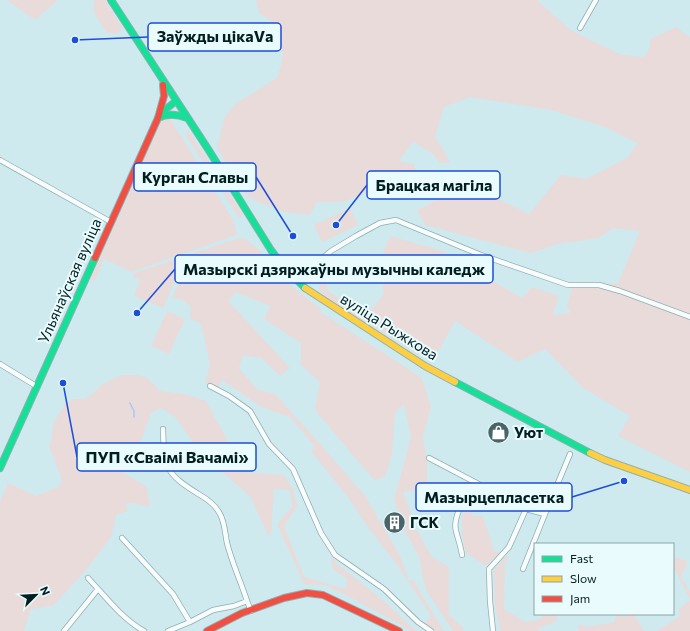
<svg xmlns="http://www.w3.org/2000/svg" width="690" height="631" font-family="Commissioner,sans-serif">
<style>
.green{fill:#e8dbda}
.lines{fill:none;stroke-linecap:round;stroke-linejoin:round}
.stream{stroke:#aac8f6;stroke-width:1.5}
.street-casing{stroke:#8eaeb2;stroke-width:6}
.fast-casing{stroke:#8eaeb2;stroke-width:8}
.slow-casing{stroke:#8eaeb2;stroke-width:8}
.jam-casing{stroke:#8eaeb2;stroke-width:8}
.street{stroke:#f8fcfc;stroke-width:4.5}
.fast{stroke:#16e098;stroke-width:6}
.slow{stroke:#ffcf43;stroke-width:6}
.jam{stroke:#f24e42;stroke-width:6}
.labels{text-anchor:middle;stroke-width:4;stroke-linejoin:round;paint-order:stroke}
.street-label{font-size:15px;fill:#011e21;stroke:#eafbfd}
.poi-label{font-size:15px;font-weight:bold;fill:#011e21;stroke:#eafbfd;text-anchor:start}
.leader{fill:none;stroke:#1d4ed8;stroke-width:1.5}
.callout-dot{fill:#1d4ed8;stroke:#eafbfd;stroke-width:1.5}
.callout{fill:#eafbfd;stroke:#1d4ed8;stroke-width:1.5}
.callout-label{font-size:16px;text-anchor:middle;font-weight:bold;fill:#011e21}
</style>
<rect width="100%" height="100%" fill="#ceeaee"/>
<path class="green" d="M 7,0 L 58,0 L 35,20 Z
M 94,0 L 105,0 L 122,27 L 120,32 L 115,34 L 106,32 L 94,13 Z
M 256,0 L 537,0 L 572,31 L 622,55 L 644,57 L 650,47 L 650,39 L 676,27 L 690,37 L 690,472 L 618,436 L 630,416 L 583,388 L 545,349 L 518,362 L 455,321 L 439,350 L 425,358 L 339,306 L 319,290 L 321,273 L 325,276 L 328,291 L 366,316 L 384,294 C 381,275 379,252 391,236 L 442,251 L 522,298 L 532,287 L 559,296 L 553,315 L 570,313 L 567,305 L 572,287 L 618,283 L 640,231 L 613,228 L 599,238 L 557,244 L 531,253 L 425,225 L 417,210 L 435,201 L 474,187 L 529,214 L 561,175 L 586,179 L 627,158 L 638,143 L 602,126 L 551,110 L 470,97 L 444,107 L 435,136 L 450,162 L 440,163 L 432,153 L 413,142 L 399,161 L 414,164 L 416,170 L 391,183 L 343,202 L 317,202 L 310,215 L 284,212 L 259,202 L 246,195 L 217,148 L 224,118 L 235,104 L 277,78 L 281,65 L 283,53 L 272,36 L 272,22 L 259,13 Z
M 169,117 L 233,220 L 237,233 L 236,235 L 132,272 L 104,259 L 94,282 L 91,279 L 161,122 L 163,119 Z
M 188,130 L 243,215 L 239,218 L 185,134 Z
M 350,208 L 358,225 L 322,242 L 314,225 Z
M 239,238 C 255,239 273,268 284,279 C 296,290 308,299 321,309 L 320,312 L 422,378 L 431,407 L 423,437 L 427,462 L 427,489 L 403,492 L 416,529 L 432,557 L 449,567 L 449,615 L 464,628 L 462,631 L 453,631 L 425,588 L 419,557 L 403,527 L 394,500 L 411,437 L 404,404 L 395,413 L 392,455 L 385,477 L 374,480 L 315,410 L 320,382 L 301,365 L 301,343 L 264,319 L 270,306 L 236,292 L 228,301 L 290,368 L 280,376 L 261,358 L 243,355 L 239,368 L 258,390 L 275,394 L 314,437 L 366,497 L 400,556 L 409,581 L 413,580 L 444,631 L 436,631 L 424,623 L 431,616 L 398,566 L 367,526 L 350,500 L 311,451 L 314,446 L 291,418 L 260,406 L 222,380 L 218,388 L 205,383 L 210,365 L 203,332 L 200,323 L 190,319 L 191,307 L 181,299 L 172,298 L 183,273 L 179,271 L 163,308 L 134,296 L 140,280 L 133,277 L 135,273 Z
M 167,311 L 185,319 L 169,354 L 151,346 Z
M 122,375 L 138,375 L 146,377 L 161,391 L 184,394 L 206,401 L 235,454 L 242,472 L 284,475 L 293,489 L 297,506 L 284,526 L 304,577 L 346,589 L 347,579 L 333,569 L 330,554 L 336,563 L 385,602 L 416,631 L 411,631 L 346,595 L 324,585 L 304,584 L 277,524 L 292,507 L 290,490 L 274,489 L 271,534 L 268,535 L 250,496 L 215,466 L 199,450 L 175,417 L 161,408 L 151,413 L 139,446 L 159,450 L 154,467 L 126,457 L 119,470 L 147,487 L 150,507 L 132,503 L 125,504 L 128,511 L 116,515 L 111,537 L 86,570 L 53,606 L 31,609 L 24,631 L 0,631 L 0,501 L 8,483 L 36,496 L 59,486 L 62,480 L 49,446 L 51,441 L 53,424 L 65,404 L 73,399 L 84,399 L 92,394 L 102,384 Z
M 473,500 L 472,516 L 483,516 L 494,551 L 501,552 L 486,566 L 466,553 L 462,535 L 462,516 Z
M 510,552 L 505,565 L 504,609 L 525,622 L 541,619 L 542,614 L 557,614 L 557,621 L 539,628 L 539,631 L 501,631 L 495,608 L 494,570 Z
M 673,557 L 688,561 L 681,577 L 690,591 L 690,599 L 673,566 Z
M 690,600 L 690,631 L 656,631 L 679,617 L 679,609 Z
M 617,614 L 634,614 L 644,631 L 578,631 L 579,624 L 587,627 L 614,622 Z"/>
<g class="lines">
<path class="stream" d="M 130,403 L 134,411 L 134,417"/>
<defs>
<path id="street" d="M 580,28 L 596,0
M 0,160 L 111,222
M 297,280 L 331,251 L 356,236 L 380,223 L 396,220 L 481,255 L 568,285 L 599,285 L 620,291 L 690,317
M 0,364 L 36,386
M 210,386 L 229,396 L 250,411 L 269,444 L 293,469 L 321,533 L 335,555 L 384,589 L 418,622 L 431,631
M 163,429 C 164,469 166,474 200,495 C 207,499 216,506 220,514 C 225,523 225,534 227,543 C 232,563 241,582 247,601
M 429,458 L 526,509 L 545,514
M 122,538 L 173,594 L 190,622 L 213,610 L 234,606 L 247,601 L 251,611
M 462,555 C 461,547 458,539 456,531 C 452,516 467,495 475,482
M 523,569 L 545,514 L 570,454
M 88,578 C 105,596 122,619 144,631
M 64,631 L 98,589
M 168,631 L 190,622
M 493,631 L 490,601 L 489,569 L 509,547 L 526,509"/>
<path id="fast" d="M 111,0 L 208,149 L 271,250 L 284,267 L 305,288
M 159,117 L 166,109 L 176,101
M 158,118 C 168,113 177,114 187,118
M 455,382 L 590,453
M 0,468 L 95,258"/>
<path id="slow" d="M 305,288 L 425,366 L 455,382
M 590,453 L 605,460 L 690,490"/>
<path id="jam" d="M 95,258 L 158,118 L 164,96 L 163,85
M 207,631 L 242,613 L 284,598 L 307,593 L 323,595 L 399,631"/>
</defs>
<use href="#street" class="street-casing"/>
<use href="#fast" class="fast-casing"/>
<use href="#slow" class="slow-casing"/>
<use href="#jam" class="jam-casing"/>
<use href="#street" class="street"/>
<use href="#fast" class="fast"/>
<use href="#slow" class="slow"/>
<use href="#jam" class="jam"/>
</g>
<defs>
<symbol id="shop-disc" viewBox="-11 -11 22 22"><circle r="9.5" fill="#496569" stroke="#eafbfd"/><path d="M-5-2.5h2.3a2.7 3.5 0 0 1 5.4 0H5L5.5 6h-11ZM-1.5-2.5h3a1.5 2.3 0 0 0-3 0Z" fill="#fff"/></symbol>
<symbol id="building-disc" viewBox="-11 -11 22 22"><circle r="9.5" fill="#496569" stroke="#eafbfd"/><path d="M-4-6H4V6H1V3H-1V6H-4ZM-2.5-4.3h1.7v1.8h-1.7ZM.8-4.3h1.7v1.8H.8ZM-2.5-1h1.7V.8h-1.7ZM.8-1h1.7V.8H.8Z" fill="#fff"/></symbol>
</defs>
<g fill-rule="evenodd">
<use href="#shop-disc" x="486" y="420" width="25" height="25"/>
<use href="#building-disc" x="382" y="510" width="25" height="25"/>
</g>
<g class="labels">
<g class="street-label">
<text transform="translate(70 281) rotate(-66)" y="5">Ульянаўская вуліца</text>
<text transform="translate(389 327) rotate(32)" y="5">вуліца Рыжкова</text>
</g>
<g class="poi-label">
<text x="514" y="438">Уют</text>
<text x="410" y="528">ГСК</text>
</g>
</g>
<path class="leader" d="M75 40L148 37M293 236L256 177M336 225L367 185M137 313L175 269M63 383L77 457M624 481L572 497"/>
<g class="callout-dot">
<circle cx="75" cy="40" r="4"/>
<circle cx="293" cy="236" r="4"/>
<circle cx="336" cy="225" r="4"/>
<circle cx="137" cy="313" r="4"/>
<circle cx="63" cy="383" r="4"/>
<circle cx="624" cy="481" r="4"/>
</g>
<g class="callout">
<rect x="148" y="23" width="133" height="28" rx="4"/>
<rect x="134" y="163" width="122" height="28" rx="4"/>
<rect x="367" y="171" width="133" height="28" rx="4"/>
<rect x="175" y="255" width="318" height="28" rx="4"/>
<rect x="77" y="443" width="179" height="28" rx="4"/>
<rect x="416" y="483" width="156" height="28" rx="4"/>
</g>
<g class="callout-label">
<text x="215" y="42">Заўжды цікаVа</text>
<text x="195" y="183">Курган Славы</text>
<text x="434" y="191">Брацкая магіла</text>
<text x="334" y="275">Мазырскі дзяржаўны музычны каледж</text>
<text x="167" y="463">ПУП «Сваімі Вачамі»</text>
<text x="494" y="503">Мазырцепласетка</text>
</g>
<rect x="534" y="543" width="140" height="72" fill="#eafbfd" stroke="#8da3a5"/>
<rect x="542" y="556" width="20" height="6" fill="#16e098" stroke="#8da3a5"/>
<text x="570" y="563" font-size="12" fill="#011e21">Fast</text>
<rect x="542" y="576" width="20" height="6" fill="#ffcf43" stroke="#8da3a5"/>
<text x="570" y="583" font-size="12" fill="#011e21">Slow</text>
<rect x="542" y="596" width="20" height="6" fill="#f24e42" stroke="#8da3a5"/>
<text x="570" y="603" font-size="12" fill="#011e21">Jam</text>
<g transform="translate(36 595) rotate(66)" stroke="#eafbfd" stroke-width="3" paint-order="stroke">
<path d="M0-3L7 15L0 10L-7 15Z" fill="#011e21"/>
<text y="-6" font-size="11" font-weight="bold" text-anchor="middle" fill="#011e21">N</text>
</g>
</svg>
